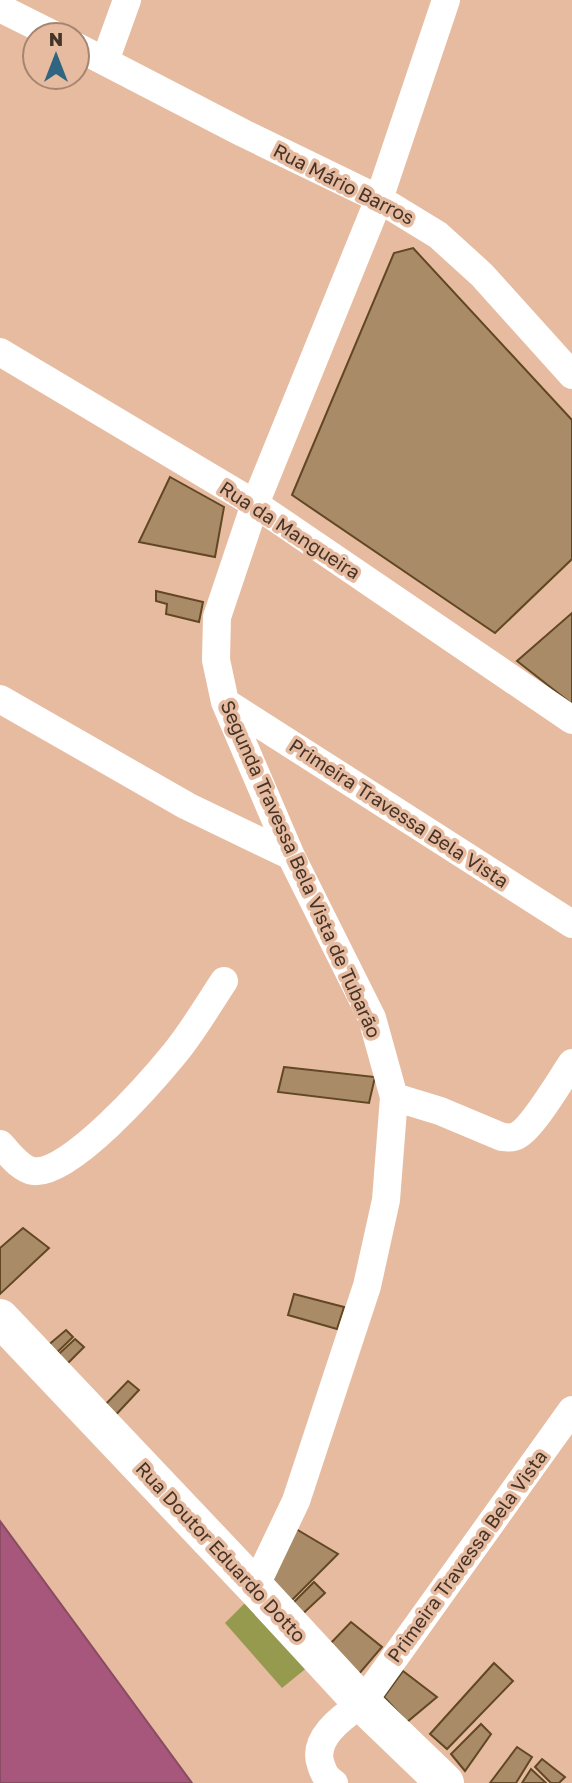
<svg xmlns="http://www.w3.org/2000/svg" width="572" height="1783" font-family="'Golos Text',sans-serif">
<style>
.green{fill:#959a4f}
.water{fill:#a6577b;stroke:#894c62;stroke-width:2}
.building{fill:#a98c67;stroke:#614723;stroke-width:2}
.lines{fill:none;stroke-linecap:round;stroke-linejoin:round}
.minor{stroke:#fff;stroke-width:28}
.secondary{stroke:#fff;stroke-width:38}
.labels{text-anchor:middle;stroke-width:7;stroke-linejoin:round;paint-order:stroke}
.street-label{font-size:19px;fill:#453328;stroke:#e6bba0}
</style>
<rect width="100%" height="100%" fill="#e6bba0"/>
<path class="green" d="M 246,1602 L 309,1666 L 282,1688 L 225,1623 Z"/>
<path class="water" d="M 0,1521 L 192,1783 L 0,1783 Z"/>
<path class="building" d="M 413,248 L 572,420 L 572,559 L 495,633 L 292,495 L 394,253 Z
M 170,477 L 224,507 L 215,557 L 139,542 Z
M 156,591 L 203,602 L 199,622 L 166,614 L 167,604 L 156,601 Z
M 572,613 L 572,704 L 517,661 Z
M 284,1067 L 375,1077 L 369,1103 L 278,1092 Z
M 23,1228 L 49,1248 L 0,1294 L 0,1248 Z
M 294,1294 L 344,1307 L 337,1329 L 288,1315 Z
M 66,1330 L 73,1337 L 46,1363 L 39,1353 Z
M 75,1339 L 84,1347 L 57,1374 L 48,1364 Z
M 128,1381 L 139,1390 L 111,1420 L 101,1409 Z
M 291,1526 L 338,1554 L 283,1609 L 262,1587 Z
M 314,1582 L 325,1593 L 295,1621 L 286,1610 Z
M 351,1622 L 382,1647 L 358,1675 L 328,1646 Z
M 494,1663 L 513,1681 L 447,1749 L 430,1734 Z
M 403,1671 L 437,1697 L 407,1722 L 384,1697 Z
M 481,1724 L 491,1734 L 465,1771 L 451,1754 Z
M 517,1747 L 532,1757 L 516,1783 L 490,1783 Z
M 542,1759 L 565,1777 L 559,1783 L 551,1783 L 535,1767 Z
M 531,1769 L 546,1783 L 522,1783 Z"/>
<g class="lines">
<path class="minor" d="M 0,8 L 54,35
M 77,47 L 243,133 L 379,199 L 438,235 L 482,275 L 572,375
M 105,61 L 127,0
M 0,352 L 255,504 L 572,720
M 0,699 L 187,806 L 291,856
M 225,702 L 572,924
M 394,1097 L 440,1111 L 502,1137 C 508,1137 512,1139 518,1135 C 533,1127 561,1079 572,1063
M 0,1144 C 9,1153 20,1169 33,1171 C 69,1177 153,1080 175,1053 C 193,1031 208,1005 224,981
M 255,1587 L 296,1501 L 367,1286 L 386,1200 L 394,1097 L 372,1018 L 291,856 L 225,702 L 216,660 L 217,617 L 255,504 L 379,199 L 446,0
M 334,1783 C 326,1778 324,1774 321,1765 C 311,1738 344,1716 362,1703 L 572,1410"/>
<path class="secondary" d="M 0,1318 L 255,1587 L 362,1703 L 445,1783"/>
</g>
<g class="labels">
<g class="street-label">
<text transform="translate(344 184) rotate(27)" y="7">Rua Mário Barros</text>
<text transform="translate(290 530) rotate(33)" y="7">Rua da Mangueira</text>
<text transform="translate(399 813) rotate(33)" y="7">Primeira Travessa Bela Vista</text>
<text transform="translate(301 869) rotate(66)" y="7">Segunda Travessa Bela Vista de Tubarão</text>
<text transform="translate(221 1552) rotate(47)" y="7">Rua Doutor Eduardo Dotto</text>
<text transform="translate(467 1556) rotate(-54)" y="7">Primeira Travessa Bela Vista</text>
</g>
</g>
<g transform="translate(56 56)"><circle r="33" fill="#e6bba0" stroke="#a68570" stroke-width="2"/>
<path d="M0-5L12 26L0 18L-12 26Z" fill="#2f6580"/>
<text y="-10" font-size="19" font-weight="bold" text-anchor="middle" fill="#453328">N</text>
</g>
</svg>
